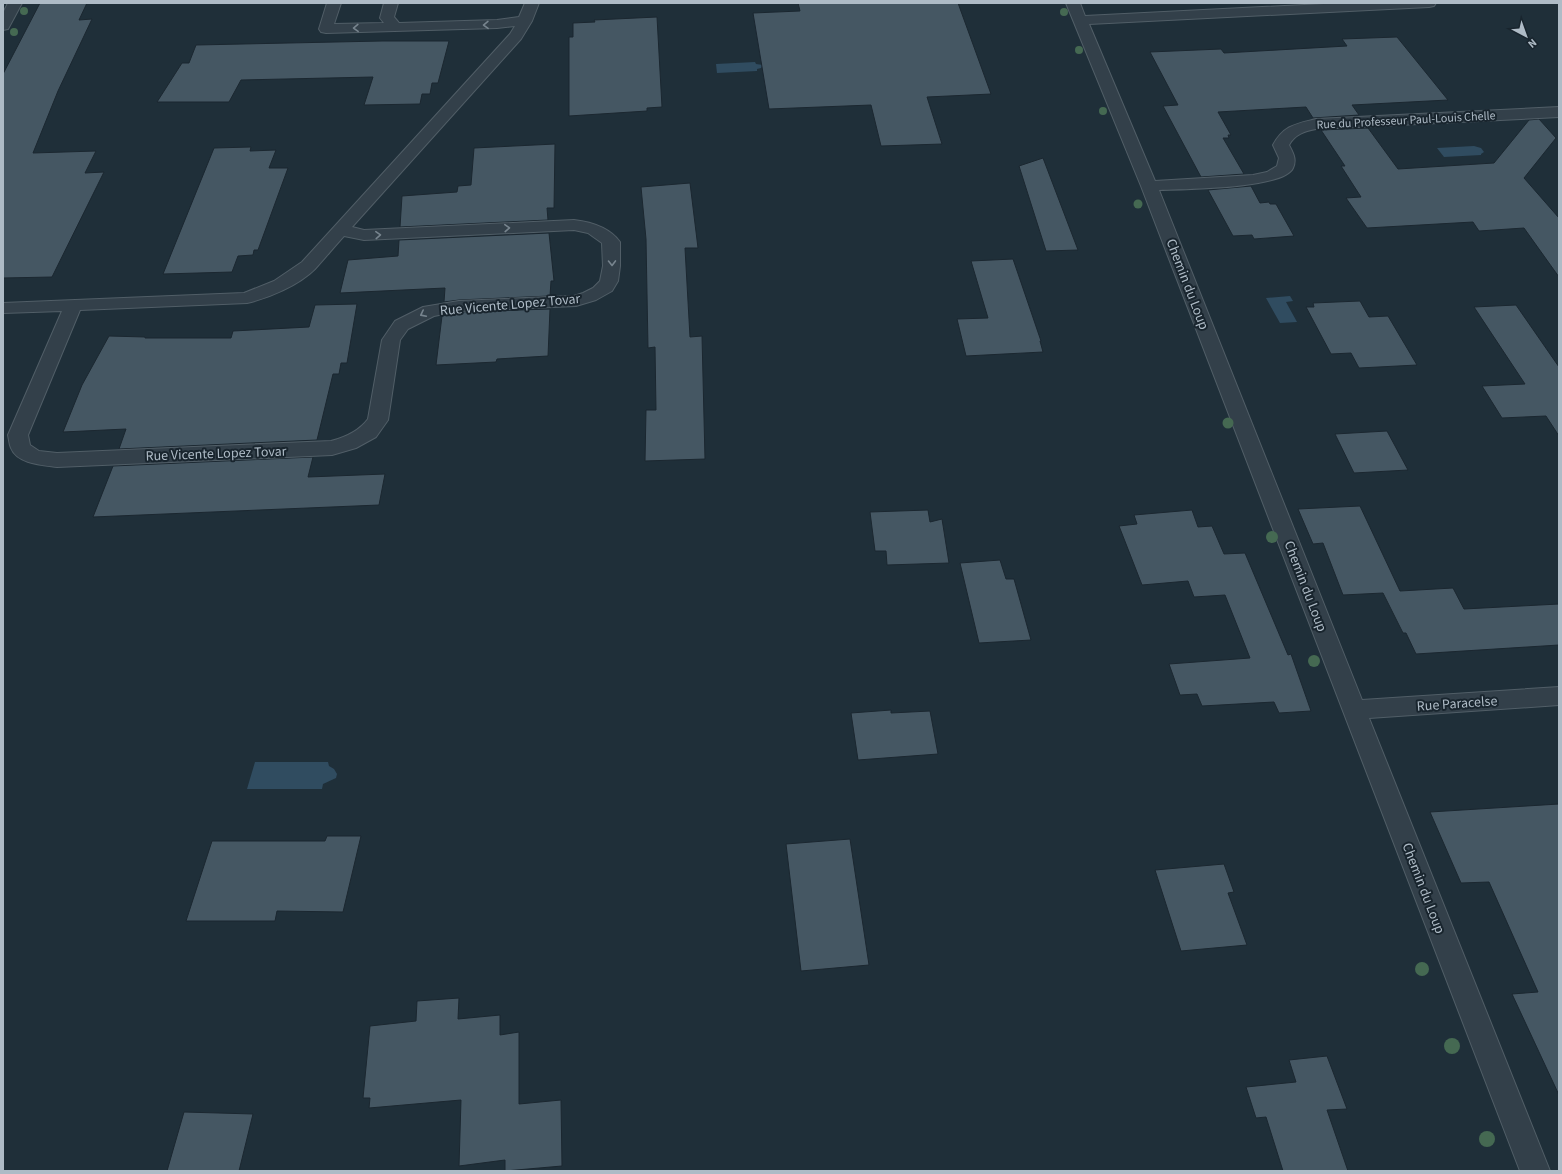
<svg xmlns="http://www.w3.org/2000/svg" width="1562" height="1174" font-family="'Source Sans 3',sans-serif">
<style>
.water{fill:#304c60}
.building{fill:#455763;stroke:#1b2730}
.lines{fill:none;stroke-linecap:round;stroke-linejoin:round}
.minor-casing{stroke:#515e67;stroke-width:2}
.minor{fill:#33404a;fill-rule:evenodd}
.tree{fill:#456952}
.oneway{stroke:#77848e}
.labels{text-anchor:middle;stroke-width:4;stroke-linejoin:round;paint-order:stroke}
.far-street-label{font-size:12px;fill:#aebbc6;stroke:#19252e}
.street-label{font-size:14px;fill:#aebbc6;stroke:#19252e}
</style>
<rect width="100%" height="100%" fill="#1f2f39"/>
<path class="water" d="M 755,62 L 756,64 L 763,65 L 761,68 L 757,69 L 757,71 L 717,73 L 716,64 Z
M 1474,146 L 1481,148 L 1484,152 L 1481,154 L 1481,155 L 1444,157 L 1437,148 Z
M 1290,296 L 1293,301 L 1286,302 L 1297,322 L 1280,323 L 1266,298 Z
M 255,762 L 328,762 L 329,766 L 334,769 L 337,774 L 336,778 L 323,784 L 322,789 L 247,789 Z"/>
<path class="building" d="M 40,3 L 87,3 L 79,20 L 92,19 L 58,91 L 33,153 L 96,151 L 85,173 L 104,172 L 52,277 L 3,278 L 3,74 Z
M 798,3 L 958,3 L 991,94 L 927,97 L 942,144 L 881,146 L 871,105 L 769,109 L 753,13 L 800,11 Z
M 657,17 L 662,107 L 647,108 L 647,111 L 569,116 L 569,37 L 573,37 L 573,23 L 595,22 L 594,20 Z
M 1397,37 L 1448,100 L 1352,105 L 1359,115 L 1313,118 L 1306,107 L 1218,112 L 1231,135 L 1228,135 L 1229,138 L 1223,138 L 1244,174 L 1201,177 L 1163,106 L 1178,105 L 1150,52 L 1221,49 L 1224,53 L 1347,46 L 1342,39 Z
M 382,41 L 449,41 L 438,83 L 432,83 L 430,94 L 422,94 L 420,104 L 364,105 L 373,77 L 241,80 L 229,102 L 157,102 L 182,63 L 189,63 L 196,45 Z
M 1539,119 L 1556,138 L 1524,178 L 1559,218 L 1559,277 L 1524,228 L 1479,231 L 1473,222 L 1367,228 L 1346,198 L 1361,197 L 1341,166 L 1345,166 L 1321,130 L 1368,128 L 1398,169 L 1494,163 L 1529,120 Z
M 555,144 L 554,208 L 547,208 L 548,220 L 400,227 L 402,196 L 457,192 L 458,186 L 471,185 L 474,148 Z
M 251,147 L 250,151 L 276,150 L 269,168 L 288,168 L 258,250 L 254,250 L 253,255 L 238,256 L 232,272 L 163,274 L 214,148 Z
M 1043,158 L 1078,250 L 1046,251 L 1019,166 Z
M 690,183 L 698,248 L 685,248 L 690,337 L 702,336 L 705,459 L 645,461 L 646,410 L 656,410 L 655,347 L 648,348 L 646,239 L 641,187 Z
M 1251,186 L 1260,203 L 1269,202 L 1270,204 L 1276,204 L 1294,236 L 1254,239 L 1252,235 L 1233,236 L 1208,190 Z
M 549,233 L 554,281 L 551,281 L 550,296 L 459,300 L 444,302 L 445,288 L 340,293 L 348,260 L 398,256 L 399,240 Z
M 1013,259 L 1041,341 L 1040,341 L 1043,352 L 966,356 L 957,319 L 988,318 L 971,261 Z
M 1360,301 L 1369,317 L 1388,316 L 1417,365 L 1359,368 L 1351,353 L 1331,354 L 1306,307 L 1314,307 L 1313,303 Z
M 357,304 L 347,363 L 341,363 L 339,374 L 333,374 L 317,440 L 119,449 L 126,429 L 63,432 L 82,385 L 109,336 L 145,337 L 145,338 L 231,338 L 233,331 L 309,327 L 315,305 Z
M 1516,305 L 1559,367 L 1559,436 L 1546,416 L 1502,418 L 1482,386 L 1525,384 L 1474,307 Z
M 550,309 L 548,356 L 497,359 L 496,362 L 436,365 L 442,316 L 459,312 Z
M 1387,431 L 1408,470 L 1354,473 L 1335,434 Z
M 313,457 L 308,477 L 385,474 L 379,505 L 93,517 L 113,466 Z
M 1360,506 L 1400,591 L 1453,588 L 1464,609 L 1559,604 L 1559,645 L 1416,654 L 1406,633 L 1403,633 L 1383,593 L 1343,595 L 1323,543 L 1313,544 L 1298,509 Z
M 928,510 L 930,522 L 942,519 L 949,563 L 887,565 L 886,551 L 875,551 L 870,512 Z
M 1192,510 L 1198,527 L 1212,526 L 1224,554 L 1245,553 L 1288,655 L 1291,654 L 1311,711 L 1279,713 L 1274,702 L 1202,706 L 1197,694 L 1180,695 L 1169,664 L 1250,658 L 1225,595 L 1194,597 L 1188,581 L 1142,585 L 1119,526 L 1137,524 L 1134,515 Z
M 1000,560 L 1006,579 L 1014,579 L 1031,640 L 979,643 L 960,563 Z
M 891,710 L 891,713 L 930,711 L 938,754 L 858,760 L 851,713 Z
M 1559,804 L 1559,1095 L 1512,994 L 1538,992 L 1489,882 L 1461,883 L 1430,812 Z
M 327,836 L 361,836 L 343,912 L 277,911 L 275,921 L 186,921 L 212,841 L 325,841 Z
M 850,839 L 869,965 L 801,971 L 786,844 Z
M 1224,864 L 1234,892 L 1228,893 L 1247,945 L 1181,951 L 1155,870 Z
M 459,998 L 458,1019 L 500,1015 L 500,1035 L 519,1032 L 519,1104 L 561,1100 L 562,1166 L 505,1171 L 505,1160 L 459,1166 L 461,1100 L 369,1108 L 370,1098 L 363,1098 L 370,1026 L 416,1021 L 417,1001 Z
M 1327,1056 L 1347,1109 L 1327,1110 L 1348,1171 L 1283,1171 L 1266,1117 L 1256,1118 L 1246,1087 L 1296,1082 L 1289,1060 Z
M 184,1112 L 253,1114 L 239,1171 L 167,1171 Z"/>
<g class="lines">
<defs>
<path id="minor" d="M 8,3 L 22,3 L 8,29 L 3,30 L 3,13 Z
M 327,3 L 341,3 L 334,24 L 384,23 L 380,18 L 384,3 L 398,3 L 394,17 L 399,23 L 497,20 L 519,17 L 525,3 L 539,3 L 532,21 L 521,39 L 352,227 L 364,230 L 574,220 C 591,222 609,227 620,242 L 620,266 L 618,281 L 612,291 L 596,300 L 576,306 L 459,311 L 434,316 L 408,329 L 400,340 L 388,420 L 376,437 L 356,448 L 332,455 L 57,467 C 43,465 17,464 11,448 C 9,444 9,439 8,435 L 62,311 L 3,313 L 3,303 L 244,293 L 274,281 L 302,262 L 510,34 L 515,26 L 497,28 L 326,33 L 321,32 L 319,29 ZM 574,230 L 588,233 L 602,243 L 603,266 L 600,281 L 593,288 L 583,293 L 574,296 L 459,301 L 423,307 L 395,321 L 382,340 L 368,419 C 359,431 346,437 331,441 L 57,453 L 39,451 L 30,445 L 28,435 L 80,310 L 247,303 C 269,298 299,285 315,269 C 325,258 334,247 344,236 L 364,240 Z
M 1066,3 L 1080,3 L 1085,16 L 1343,3 L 1436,3 L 1434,6 L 1429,7 L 1089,24 L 1155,181 L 1253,175 L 1267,172 L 1277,166 L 1279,158 L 1273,145 C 1284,125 1296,124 1316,119 L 1559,107 L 1559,117 L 1316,129 C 1305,131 1295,134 1289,145 C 1293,153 1297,159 1293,168 C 1284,189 1182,189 1159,190 L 1362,700 L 1559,687 L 1559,705 L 1369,718 L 1550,1171 L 1520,1171 L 1141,186 Z"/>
</defs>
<use href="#minor" class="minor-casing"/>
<use href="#minor" class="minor"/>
</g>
<g class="tree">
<circle cx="24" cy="11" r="4"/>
<circle cx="1064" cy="12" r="4"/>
<circle cx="14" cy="32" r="4"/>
<circle cx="1079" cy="50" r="4"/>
<circle cx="1103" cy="111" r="4"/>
<circle cx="1138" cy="204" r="4.5"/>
<circle cx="1228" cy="423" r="5.5"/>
<circle cx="1272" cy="537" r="6"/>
<circle cx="1314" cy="661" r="6"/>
<circle cx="1422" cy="969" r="7"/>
<circle cx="1452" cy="1046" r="8"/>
<circle cx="1487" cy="1139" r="8"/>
</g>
<defs><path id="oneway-chevron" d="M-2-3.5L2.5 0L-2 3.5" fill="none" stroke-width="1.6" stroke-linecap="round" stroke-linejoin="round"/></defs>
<g class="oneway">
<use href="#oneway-chevron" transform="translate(486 25) rotate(179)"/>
<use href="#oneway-chevron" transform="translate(356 28) rotate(178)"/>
<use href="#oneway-chevron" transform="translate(507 228) rotate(-3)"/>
<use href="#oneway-chevron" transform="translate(378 235) rotate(-3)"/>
<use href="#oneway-chevron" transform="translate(612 263) rotate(89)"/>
<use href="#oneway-chevron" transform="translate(423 314) rotate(153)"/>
</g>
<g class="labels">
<g class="far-street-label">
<text transform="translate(1406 120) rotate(-3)" y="4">Rue du Professeur Paul-Louis Chelle</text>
</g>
<g class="street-label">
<text transform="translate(1188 284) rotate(69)" y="5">Chemin du Loup</text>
<text transform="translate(510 304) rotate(-5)" y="5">Rue Vicente Lopez Tovar</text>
<text transform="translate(216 453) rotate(-2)" y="5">Rue Vicente Lopez Tovar</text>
<text transform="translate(1306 586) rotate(69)" y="5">Chemin du Loup</text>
<text transform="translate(1457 703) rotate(-4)" y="5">Rue Paracelse</text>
<text transform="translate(1424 888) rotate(69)" y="5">Chemin du Loup</text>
</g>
</g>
<rect width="1562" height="1174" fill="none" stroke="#aebbc6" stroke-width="8"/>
<g transform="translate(1526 36) rotate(139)" stroke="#19252e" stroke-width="3" paint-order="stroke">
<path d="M0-3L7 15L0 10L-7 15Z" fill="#aebbc6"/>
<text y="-6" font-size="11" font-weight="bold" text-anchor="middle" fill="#aebbc6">N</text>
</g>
</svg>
